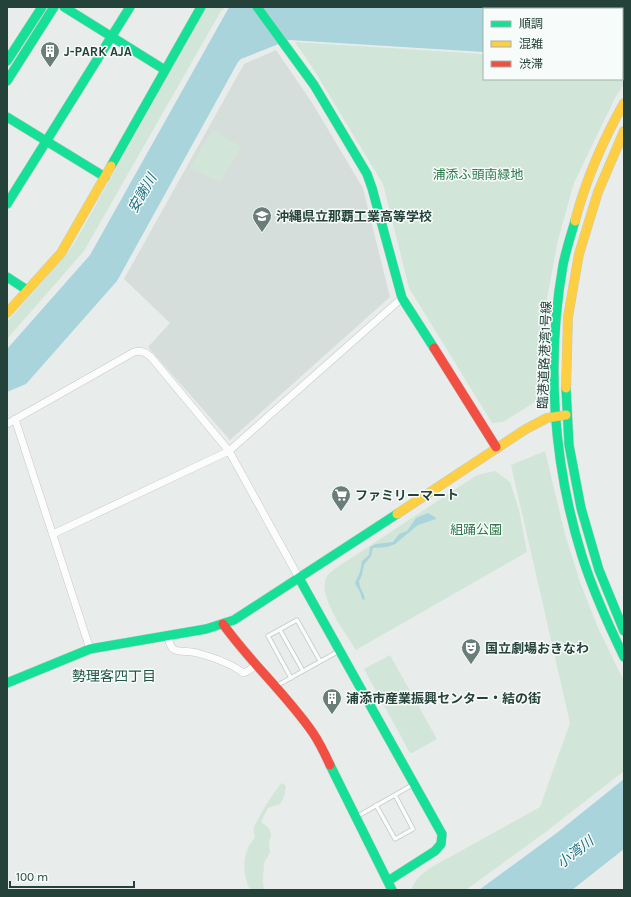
<svg xmlns="http://www.w3.org/2000/svg" width="631" height="897" font-family="Karla,'Noto Sans JP',sans-serif">
<style>
.built{fill:#d6dedb}
.green{fill:#d1e6d8}
.water{fill:#a9d4db}
.lines{fill:none;stroke-linecap:round;stroke-linejoin:round}
.lane-casing{stroke:#c5cac8;stroke-width:5}
.street-casing{stroke:#c5cac8;stroke-width:8}
.fast-casing{stroke:#c3cbc8;stroke-width:10}
.slow-casing{stroke:#c3cbc8;stroke-width:10}
.jam-casing{stroke:#c3cbc8;stroke-width:10}
.lane{stroke:#fcfcfc;stroke-width:3.5}
.street{stroke:#fcfcfc;stroke-width:7}
.fast{stroke:#16e098;stroke-width:9}
.slow{stroke:#ffcf43;stroke-width:9}
.jam{stroke:#f24e42;stroke-width:9}
.labels{text-anchor:middle;stroke-width:3;stroke-linejoin:round;paint-order:stroke}
.poi-label{font-size:13px;font-weight:bold;fill:#24423a;stroke:#f7fbf9;text-anchor:start}
.park-label{font-size:13px;fill:#2d7a4b;stroke:#f7fbf9}
.street-label{font-size:13px;fill:#24423a;stroke:#f7fbf9}
.water-label{font-size:14px;font-style:italic;fill:#1c6f80;stroke:#f7fbf9}
.neighbourhood-label{font-size:14px;fill:#1f5548;stroke:#f7fbf9}
</style>
<rect width="100%" height="100%" fill="#e8edeb"/>
<path class="built" d="M 276,50 L 311,101 L 363,188 L 390,297 L 230,440 L 148,347 L 170,323 L 124,279 L 244,64 Z"/>
<path class="green" d="M 206,7 L 226,7 L 221,11 L 84,251 L 7,339 L 7,322 L 68,252 L 75,242 Z
M 295,42 L 484,54 L 484,79 L 622,79 L 622,62 L 624,62 L 624,84 L 615,98 L 574,183 L 558,240 L 547,298 L 542,365 L 539,394 L 535,402 L 503,422 L 492,423 L 409,288 L 383,184 L 314,70 Z
M 213,130 L 241,147 L 220,182 L 190,168 Z
M 545,451 L 565,534 L 580,582 L 599,630 L 624,681 L 624,771 L 547,831 L 466,890 L 411,890 C 415,880 421,874 430,868 L 540,807 L 570,723 L 511,465 Z
M 495,471 L 510,482 L 519,510 L 527,552 L 356,650 C 346,634 316,595 327,576 C 331,571 337,567 342,564 L 477,475 Z
M 390,655 L 437,739 L 412,753 L 410,753 L 364,669 Z
M 282,783 L 286,786 L 284,797 L 280,804 L 268,808 L 261,822 L 269,828 L 271,835 L 269,842 L 270,853 L 264,863 L 263,882 L 264,890 L 250,890 C 244,878 242,861 248,848 C 249,844 253,841 255,837 C 254,834 253,831 254,828 C 255,822 278,785 282,783 Z"/>
<path class="water" d="M 230,7 L 624,7 L 624,61 L 622,61 L 622,9 L 484,9 L 484,52 L 289,40 L 241,59 L 238,62 L 117,281 L 26,384 L 7,392 L 7,349 L 90,255 L 228,9 Z
M 428,513 L 435,517 L 436,519 L 418,525 L 395,544 L 387,547 L 373,548 L 371,556 L 364,565 L 362,575 L 359,581 L 360,587 L 364,595 L 365,600 L 362,599 L 360,592 L 357,587 L 355,583 L 360,572 L 362,561 L 369,555 L 370,547 L 376,544 L 393,542 L 399,534 L 407,531 L 416,518 Z
M 624,779 L 624,849 L 572,890 L 479,890 L 558,832 Z"/>
<g class="lines">
<defs>
<path id="lane" d="M 280,630 L 303,671
M 291,678 L 268,636 L 297,620 L 320,661
M 278,685 L 339,651
M 376,805 L 395,839 L 413,829 L 395,795
M 358,816 L 414,784"/>
<path id="street" d="M 15,419 L 90,649
M 7,424 L 134,352 C 141,350 145,352 151,357 L 229,451 L 299,578
M 53,534 L 229,451 L 402,298
M 168,636 C 169,641 170,648 175,650 C 181,652 190,651 197,653 C 212,657 231,663 243,673 L 248,671 L 256,665"/>
<path id="fast" d="M 64,7 L 165,70
M 257,7 L 314,85 L 367,174 L 372,188 L 402,298 L 434,348
M 7,61 L 42,7
M 7,81 L 54,7
M 7,117 L 105,177
M 111,166 L 201,7
M 7,204 L 130,7
M 575,221 C 571,235 566,250 563,265 C 546,361 553,463 582,556 C 593,591 608,624 624,657
M 7,277 L 27,290
M 566,388 L 569,445 L 581,508 L 599,570 L 624,631
M 299,578 L 442,834 L 441,844 L 435,851 L 388,881
M 7,683 L 90,649 L 206,629 L 234,620 L 397,514
M 330,765 L 392,890"/>
<path id="slow" d="M 575,221 C 586,179 603,140 624,103
M 7,313 L 61,253 L 111,166
M 566,388 L 568,317 L 579,254 L 598,192 L 624,131
M 397,514 L 526,429 L 547,418 L 566,415"/>
<path id="jam" d="M 434,348 L 496,447
M 223,624 C 250,662 286,694 313,733 C 319,742 325,754 330,765"/>
</defs>
<use href="#lane" class="lane-casing"/>
<use href="#street" class="street-casing"/>
<use href="#fast" class="fast-casing"/>
<use href="#slow" class="slow-casing"/>
<use href="#jam" class="jam-casing"/>
<use href="#lane" class="lane"/>
<use href="#street" class="street"/>
<use href="#fast" class="fast"/>
<use href="#slow" class="slow"/>
<use href="#jam" class="jam"/>
</g>
<defs>
<symbol id="building-pin" viewBox="-11 -11 22 30"><path d="M0 17L-7.5 6A9.5 9.5 0 1 1 7.5 6Z" fill="#697e78" stroke="#f7fbf9"/><path d="M-4-6H4V6H1V3H-1V6H-4ZM-2.5-4.3h1.7v1.8h-1.7ZM.8-4.3h1.7v1.8H.8ZM-2.5-1h1.7V.8h-1.7ZM.8-1h1.7V.8H.8Z" fill="#fff"/></symbol>
<symbol id="school-pin" viewBox="-11 -11 22 30"><path d="M0 17L-7.5 6A9.5 9.5 0 1 1 7.5 6Z" fill="#697e78" stroke="#f7fbf9"/><path d="M0-5L7-2L0 1L-7-2ZM-4 1L0 2.5L4 1V4Q0 6-4 4Z" fill="#fff"/></symbol>
<symbol id="supermarket-pin" viewBox="-11 -11 22 30"><path d="M0 17L-7.5 6A9.5 9.5 0 1 1 7.5 6Z" fill="#697e78" stroke="#f7fbf9"/><path d="M-6-5.5h2.5l.6 2H6L4.5 2H-2.5L-4.4-4H-6ZM-1.5 3.2a1.3 1.3 0 1 0 .1 0ZM3 3.2a1.3 1.3 0 1 0 .1 0Z" fill="#fff"/></symbol>
<symbol id="theatre-pin" viewBox="-11 -11 22 30"><path d="M0 17L-7.5 6A9.5 9.5 0 1 1 7.5 6Z" fill="#697e78" stroke="#f7fbf9"/><path d="M-5-5.5Q0-4 5-5.5V0Q5 5 0 6Q-5 5-5 0ZM-3.3-2.5H-1v1.5H-3.3ZM1-2.5H3.3v1.5H1ZM-2.8 1Q0 5.5 2.8 1Z" fill="#fff"/></symbol>
</defs>
<g fill-rule="evenodd">
<use href="#building-pin" x="39" y="40" width="22" height="30"/>
<use href="#school-pin" x="251" y="205" width="22" height="30"/>
<use href="#supermarket-pin" x="330" y="484" width="22" height="30"/>
<use href="#theatre-pin" x="460" y="637" width="22" height="30"/>
<use href="#building-pin" x="321" y="687" width="22" height="30"/>
</g>
<g class="labels">
<g class="poi-label">
<text x="64" y="56">J-PARK AJA</text>
<text x="276" y="221">沖縄県立那覇工業高等学校</text>
<text x="355" y="500">ファミリーマート</text>
<text x="485" y="653">国立劇場おきなわ</text>
<text x="346" y="703">浦添市産業振興センター・結の街</text>
</g>
<g class="park-label">
<text x="478" y="179">浦添ふ頭南緑地</text>
<text x="476" y="534">組踊公園</text>
</g>
<g class="street-label">
<text transform="translate(544 355) rotate(-88)" y="5">臨港道路港湾1号線</text>
</g>
<g class="water-label">
<text transform="translate(142 193) rotate(-60)" y="5">安謝川</text>
<text transform="translate(575 852) rotate(-38)" y="5">小湾川</text>
</g>
<g class="neighbourhood-label">
<text x="114" y="681">勢理客四丁目</text>
</g>
</g>
<rect width="631" height="897" fill="none" stroke="#24423a" stroke-width="16"/>
<rect x="483" y="8" width="140" height="72" fill="#f7fbf9" stroke="#a3b1ad"/>
<rect x="491" y="21" width="20" height="6" fill="#16e098" stroke="#a3b1ad"/>
<text x="519" y="28" font-size="12" fill="#24423a">順調</text>
<rect x="491" y="41" width="20" height="6" fill="#ffcf43" stroke="#a3b1ad"/>
<text x="519" y="48" font-size="12" fill="#24423a">混雑</text>
<rect x="491" y="61" width="20" height="6" fill="#f24e42" stroke="#a3b1ad"/>
<text x="519" y="68" font-size="12" fill="#24423a">渋滞</text>
<path d="M10 881v6h124v-6" fill="none" stroke="#24423a" stroke-width="2"/>
<text x="16" y="881" font-size="12" fill="#24423a" stroke="#f7fbf9" stroke-width="3" paint-order="stroke">100 m</text>
</svg>
